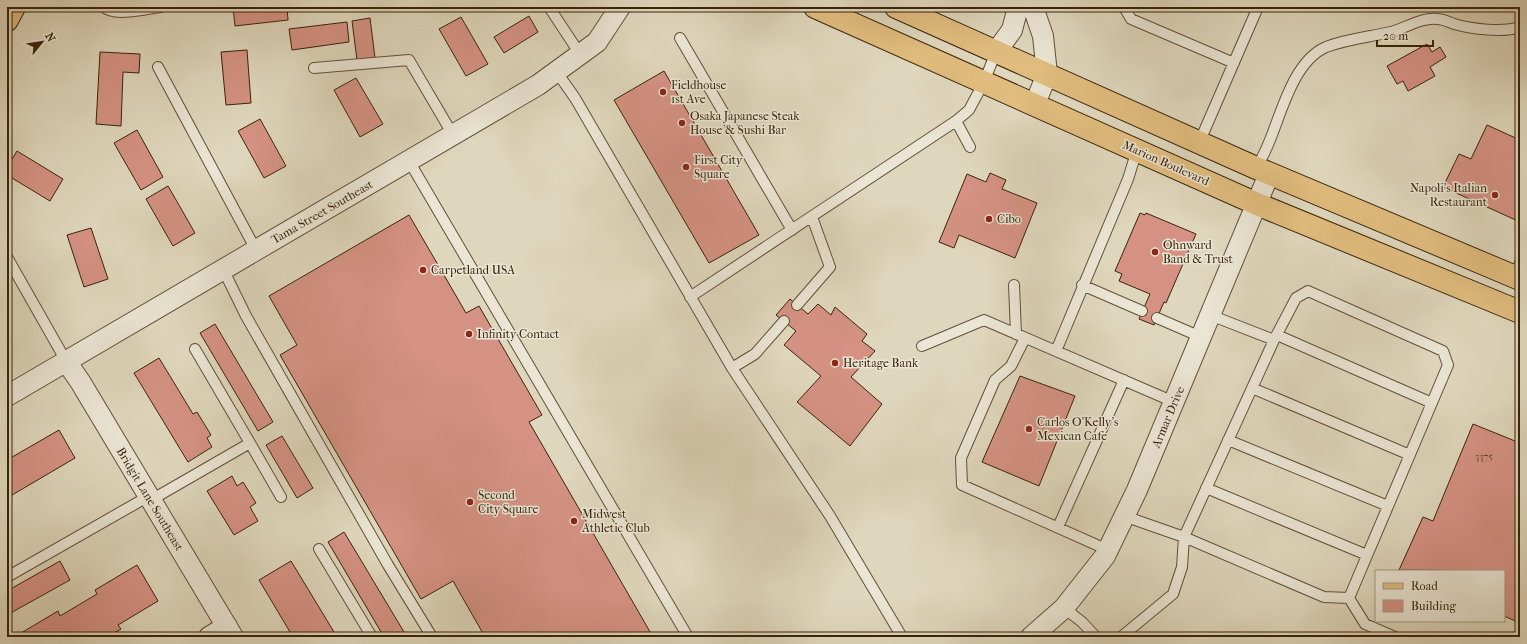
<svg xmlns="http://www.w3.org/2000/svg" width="1527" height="644" font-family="'IM FELL French Canon',serif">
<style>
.building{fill:#d59284;stroke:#39230a}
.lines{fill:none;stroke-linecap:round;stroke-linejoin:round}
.service-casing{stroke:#625037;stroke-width:12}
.minor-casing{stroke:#625037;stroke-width:22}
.primary-casing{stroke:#39230a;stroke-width:24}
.trunk-casing{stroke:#39230a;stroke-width:24}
.service{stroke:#eae5d4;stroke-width:10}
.minor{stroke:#eae5d4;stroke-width:20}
.primary{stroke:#e0bc7e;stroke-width:22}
.trunk{stroke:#e0bc7e;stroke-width:22}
.poi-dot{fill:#8f2418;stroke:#eae5d4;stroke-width:1.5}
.labels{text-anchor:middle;stroke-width:3;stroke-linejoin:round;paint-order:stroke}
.number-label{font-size:10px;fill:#603f28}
.poi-label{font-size:12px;fill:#39230a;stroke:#eae5d4;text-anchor:start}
.street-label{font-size:12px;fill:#39230a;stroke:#eae5d4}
</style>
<rect width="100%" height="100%" fill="#dfd7bd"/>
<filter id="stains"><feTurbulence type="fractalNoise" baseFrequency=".005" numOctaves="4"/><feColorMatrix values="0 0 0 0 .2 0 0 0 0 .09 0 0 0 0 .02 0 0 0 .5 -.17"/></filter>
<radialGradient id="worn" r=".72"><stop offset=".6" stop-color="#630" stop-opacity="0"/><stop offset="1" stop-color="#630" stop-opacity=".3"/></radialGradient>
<path class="building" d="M 233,7 L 287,7 L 288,20 L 235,26 Z
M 529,16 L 538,32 L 504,53 L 494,37 Z
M 461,17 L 488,64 L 466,76 L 439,29 Z
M 370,18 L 375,58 L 357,60 L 352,21 Z
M 347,22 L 349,42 L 292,50 L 289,29 Z
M 1427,44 L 1432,52 L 1440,47 L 1446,57 L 1430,67 L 1435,76 L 1408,91 L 1403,81 L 1397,84 L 1387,66 Z
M 247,50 L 251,103 L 226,105 L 221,52 Z
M 100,52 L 140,54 L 139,73 L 123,72 L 121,126 L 96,124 Z
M 664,71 L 759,235 L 709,263 L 614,100 Z
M 356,78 L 383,124 L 360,137 L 334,90 Z
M 260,119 L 286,166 L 264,178 L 238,131 Z
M 1487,125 L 1520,140 L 1520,222 L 1443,187 L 1459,154 L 1471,159 Z
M 137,130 L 163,177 L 141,190 L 114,143 Z
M 17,151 L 63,179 L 50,201 L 7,175 L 7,167 Z
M 990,173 L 1006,180 L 1002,189 L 1037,203 L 1015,258 L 959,235 L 954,248 L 939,242 L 967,174 L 986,182 Z
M 168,186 L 195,233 L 173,246 L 146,199 Z
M 1140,213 L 1145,215 L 1146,213 L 1196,234 L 1166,303 L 1164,302 L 1154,325 L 1139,319 L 1150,294 L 1119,281 L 1122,274 L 1115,271 Z
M 409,215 L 466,313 L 479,306 L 542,415 L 529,422 L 653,637 L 485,637 L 453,581 L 421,599 L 280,355 L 297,345 L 269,296 Z
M 91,228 L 108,279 L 84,287 L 67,235 Z
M 790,299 L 808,314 L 818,304 L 831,315 L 835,307 L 867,334 L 862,341 L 875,351 L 851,377 L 882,404 L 850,446 L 797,402 L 821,376 L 784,345 L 796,331 L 776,315 Z
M 215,324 L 273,422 L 258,431 L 200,333 Z
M 159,358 L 193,414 L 197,412 L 211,435 L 207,438 L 212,447 L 188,462 L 134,373 Z
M 1020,376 L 1075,396 L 1039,486 L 982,462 Z
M 1473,424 L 1520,443 L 1520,623 L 1504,616 L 1504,571 L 1399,570 L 1423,517 L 1433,521 Z
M 59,430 L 75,458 L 7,498 L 7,460 Z
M 282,436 L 313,488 L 297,498 L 266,445 Z
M 232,476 L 237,486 L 243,482 L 256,503 L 250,507 L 258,521 L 234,535 L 207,491 Z
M 344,532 L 407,637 L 384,637 L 328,542 Z
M 60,561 L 70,580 L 7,615 L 7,591 Z
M 291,561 L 337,637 L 293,637 L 259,580 Z
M 137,565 L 158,601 L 118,625 L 121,629 L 107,637 L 16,637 L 16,636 L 58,611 L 60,616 L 97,594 L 95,590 Z"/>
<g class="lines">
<defs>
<path id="service" d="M 104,7 C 113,17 146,9 160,7
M 549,7 L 580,54
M 1124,7 L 1131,19 L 1234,63
M 680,38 L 792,230
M 158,67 L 256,250
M 314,68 L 409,60 L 453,135
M 556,71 L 575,98 L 732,368 L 830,516 L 902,637
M 956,121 L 970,147
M 1199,143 L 1258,7
M 409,161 L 688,637
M 1257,168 C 1260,161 1264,154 1267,147 C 1281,116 1292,62 1326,47 C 1347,39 1369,37 1391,32 C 1406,28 1422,17 1437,19 C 1443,19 1449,22 1454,24 C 1472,29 1503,33 1520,27
M 7,257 L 66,361
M 223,269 L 246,316 L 388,565 L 432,637
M 1515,277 L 1520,263
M 1014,285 L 1016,334
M 1082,285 L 1142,311
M 690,297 L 956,121 L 969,110 L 984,82 L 996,52
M 797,305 L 830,267 L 812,217
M 1157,318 L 1201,337
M 1277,335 L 1432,403
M 1025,338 L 1011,366 L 995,380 L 961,458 L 962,485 L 1108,550
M 922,346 L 984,320 L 1174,402
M 1056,351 L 1128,179 L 1137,150
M 732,368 L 755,354 L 784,321
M 1252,388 L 1410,455
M 1228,440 L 1388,506
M 250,443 L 281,497
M 1206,488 L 1367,555
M 151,500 L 250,443 L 195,349
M 1124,516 L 1184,537 L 1274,340 L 1210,315
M 1058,527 L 1124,380
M 319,549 L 372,637
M 7,577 L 149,496
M 1349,598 L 1365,624 L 1395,637
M 1064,608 L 1082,622 L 1096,637
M 1121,637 L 1173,594 L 1182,567 L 1184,537 L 1324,597 L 1349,598 L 1448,365 L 1443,351 L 1308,291 L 1296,298 L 1274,340"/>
<path id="minor" d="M 1033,7 L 1043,36 L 1047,74 L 1035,104
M 996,52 L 1012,30 L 1018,7
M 66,361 L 81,383 L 233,637
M 7,396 L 538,85 L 597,42 L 620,7
M 209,637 L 227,626
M 1031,637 L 1064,608 L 1105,556 L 1137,490 L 1269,174"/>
<path id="primary" d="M 815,7 L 1257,204 L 1520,312
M 896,7 L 1254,167 L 1520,279"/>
<path id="trunk" d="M 7,20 L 14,7"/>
</defs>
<use href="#service" class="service-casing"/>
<use href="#minor" class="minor-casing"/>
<use href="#primary" class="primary-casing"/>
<use href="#trunk" class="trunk-casing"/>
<use href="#service" class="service"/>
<use href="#minor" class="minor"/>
<use href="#primary" class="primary"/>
<use href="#trunk" class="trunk"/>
</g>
<g class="poi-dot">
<circle cx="663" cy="92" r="4"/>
<circle cx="682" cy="123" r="4"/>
<circle cx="686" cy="167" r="4"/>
<circle cx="1495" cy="195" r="4"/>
<circle cx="989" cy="219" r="4"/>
<circle cx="1155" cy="252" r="4"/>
<circle cx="423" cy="270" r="4"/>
<circle cx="469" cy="334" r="4"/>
<circle cx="835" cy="363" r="4"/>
<circle cx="1029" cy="429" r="4"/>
<circle cx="470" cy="502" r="4"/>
<circle cx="574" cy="521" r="4"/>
</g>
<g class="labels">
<g class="number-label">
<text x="1484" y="460">3375</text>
</g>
<g class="poi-label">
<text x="671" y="89">Fieldhouse<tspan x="671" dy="14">1st Ave</tspan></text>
<text x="690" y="120">Osaka Japanese Steak<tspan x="690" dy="14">House &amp; Sushi Bar</tspan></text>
<text x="694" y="164">First City<tspan x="694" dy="14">Square</tspan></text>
<text x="1487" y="192" text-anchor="end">Napoli's Italian<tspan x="1487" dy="14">Restaurant</tspan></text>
<text x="997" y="223">Cibo</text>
<text x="1163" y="249">Ohnward<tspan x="1163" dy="14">Band &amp; Trust</tspan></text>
<text x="431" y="274">Carpetland USA</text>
<text x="477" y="338">Infinity Contact</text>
<text x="843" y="367">Heritage Bank</text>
<text x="1037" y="426">Carlos O'Kelly's<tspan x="1037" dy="14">Mexican Cafe</tspan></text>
<text x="478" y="499">Second<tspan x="478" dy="14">City Square</tspan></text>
<text x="582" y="518">Midwest<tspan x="582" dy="14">Athletic Club</tspan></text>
</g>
<g class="street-label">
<text transform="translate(1166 163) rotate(24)" y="4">Marion Boulevard</text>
<text transform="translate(322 212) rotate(-30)" y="4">Tama Street Southeast</text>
<text transform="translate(1168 417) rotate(-67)" y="4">Armar Drive</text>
<text transform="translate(150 499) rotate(59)" y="4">Bridgit Lane Southeast</text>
</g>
</g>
<rect width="1527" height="644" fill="none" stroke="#dfd7bd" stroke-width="24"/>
<rect x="8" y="8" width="1511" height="628" fill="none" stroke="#39230a" stroke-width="2"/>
<rect x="12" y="12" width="1503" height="620" fill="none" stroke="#39230a"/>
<rect x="1375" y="570" width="130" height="52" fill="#eae5d4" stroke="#a39783"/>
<rect x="1383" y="583" width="20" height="6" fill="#e0bc7e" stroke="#a39783"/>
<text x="1411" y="590" font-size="12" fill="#39230a">Road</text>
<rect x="1383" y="600" width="20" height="12" fill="#d59284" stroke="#a39783"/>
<text x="1411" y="610" font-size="12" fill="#39230a">Building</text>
<g transform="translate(42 42) rotate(60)" stroke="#eae5d4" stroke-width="3" paint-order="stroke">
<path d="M0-3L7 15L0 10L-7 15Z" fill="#39230a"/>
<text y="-6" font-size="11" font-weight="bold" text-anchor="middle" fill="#39230a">N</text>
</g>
<path d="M1377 40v6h56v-6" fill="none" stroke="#39230a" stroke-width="2"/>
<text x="1383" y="40" font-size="12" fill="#39230a" stroke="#eae5d4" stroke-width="3" paint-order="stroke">20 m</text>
<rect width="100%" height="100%" filter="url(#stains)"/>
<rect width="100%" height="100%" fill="url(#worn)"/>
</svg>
